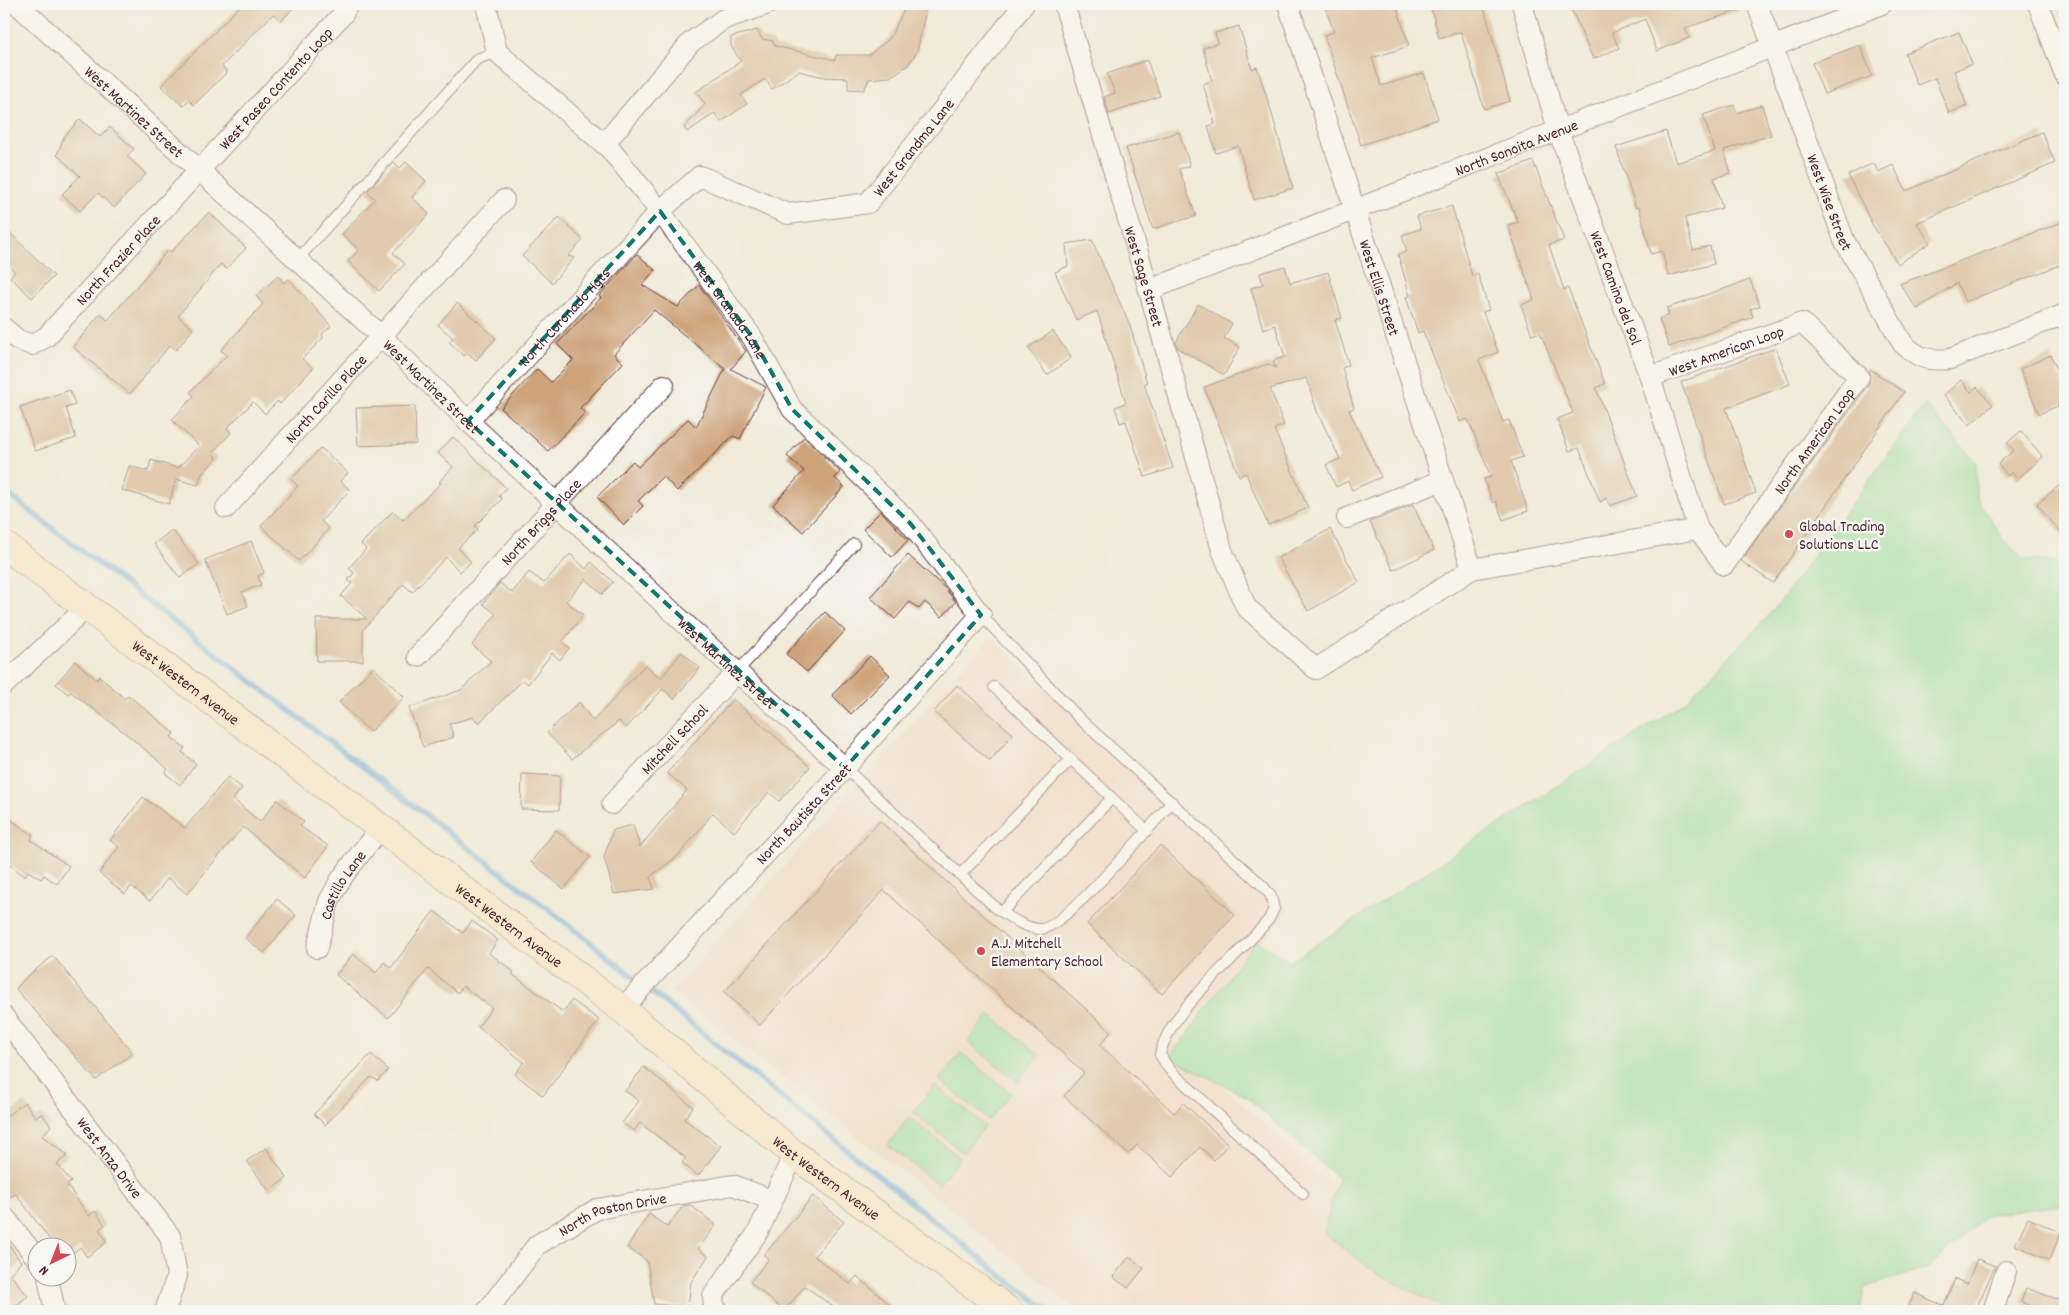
<svg xmlns="http://www.w3.org/2000/svg" width="2069" height="1315" font-family="Dekko,sans-serif">
<style>
.built{fill:#f4d3c0}
.green{fill:#8ede9d;stroke:#6c7e64}
.lines{fill:none;stroke-linecap:round;stroke-linejoin:round}
.stream{stroke:#6ba9dd;stroke-width:5.5}
.building{fill:#cea379}
.lane-casing{stroke:#633e45;stroke-width:12}
.street-casing{stroke:#633e45;stroke-width:22}
.secondary-casing{stroke:#633e45;stroke-width:29}
.lane{stroke:#fff;stroke-width:10}
.street{stroke:#fff;stroke-width:20}
.secondary{stroke:#ffe4c6;stroke-width:28}
.marked{fill:none;stroke:#0f766e;stroke-width:4;stroke-dasharray:10 6;stroke-linejoin:round}
.poi-dot{fill:#d1495b;stroke:#f6f6f2;stroke-width:2}
.labels{text-anchor:middle;stroke-width:5;stroke-linejoin:round;paint-order:stroke}
.street-label{font-size:16px;fill:#4a1f2b;stroke:#f6f6f2}
.poi-label{font-size:16px;fill:#4a1f2b;stroke:#f6f6f2;text-anchor:start}
</style>
<rect width="100%" height="100%" fill="#f6f6f2"/>
<filter id="ink" filterUnits="userSpaceOnUse"><feTurbulence type="fractalNoise" baseFrequency=".02" numOctaves="2"/><feDisplacementMap in="SourceGraphic" scale="10" xChannelSelector="R" yChannelSelector="G"/><feConvolveMatrix kernelMatrix="1 2 1 2 8 2 1 2 1" color-interpolation-filters="sRGB"/></filter>
<filter id="wash" filterUnits="userSpaceOnUse"><feTurbulence type="fractalNoise" baseFrequency=".0096" numOctaves="4" result="noise"/><feDisplacementMap in="SourceGraphic" scale="20" xChannelSelector="R" yChannelSelector="G"/><feGaussianBlur stdDeviation="1.12" result="paint"/><feColorMatrix in="noise" values="0 0 0 0 0 0 0 0 0 0 0 0 0 0 0 0 0 1.4 0 .05"/><feComposite in="paint" operator="in"/></filter>
<g filter="url(#wash)">
<rect width="100%" height="100%" fill="#f0ebd9"/>
<path class="built" d="M 990,637 L 1290,911 L 1173,1041 L 1470,1311 L 1079,1311 L 672,991 Z"/>
<path class="green" d="M 1925,404 L 1976,462 L 1976,497 L 2004,540 L 2023,559 L 2055,562 L 2065,574 L 2065,1205 L 1988,1214 L 1928,1268 L 1865,1287 L 1859,1311 L 1451,1311 L 1378,1274 L 1324,1233 L 1338,1178 L 1247,1097 L 1170,1057 L 1256,940 L 1290,962 L 1685,702 L 1774,610 Z
M 989,1014 L 1039,1055 L 1018,1082 L 968,1042 Z
M 961,1053 L 1011,1093 L 989,1120 L 939,1080 Z
M 935,1085 L 985,1126 L 963,1153 L 913,1112 Z
M 909,1117 L 960,1158 L 938,1185 L 888,1145 Z"/>
<g class="lines">
<path class="stream" d="M 4,491 L 574,929 L 1002,1276 L 1050,1311"/>
</g>
<g id="blocks">
<path class="building" d="M 242,4 L 297,4 L 281,21 L 273,14 L 222,66 L 227,72 L 194,105 L 189,100 L 183,106 L 161,86 Z
M 907,4 L 927,4 L 917,52 L 907,66 L 890,77 L 869,79 L 864,90 L 848,89 L 848,78 L 824,77 L 799,71 L 772,89 L 765,79 L 741,95 L 747,104 L 721,122 L 715,113 L 687,132 L 684,128 L 705,104 L 696,92 L 741,61 L 731,46 L 731,37 L 757,30 L 762,39 L 773,41 L 775,46 L 835,60 L 836,55 L 869,55 L 890,38 Z
M 1324,4 L 1396,4 L 1409,46 L 1372,58 L 1381,86 L 1424,73 L 1438,119 L 1361,145 L 1324,35 L 1334,32 Z
M 1430,4 L 1483,4 L 1510,101 L 1484,109 L 1461,32 L 1439,38 Z
M 1569,4 L 1606,4 L 1608,10 L 1623,4 L 1745,4 L 1746,8 L 1685,28 L 1689,38 L 1657,51 L 1645,19 L 1612,33 L 1619,48 L 1593,59 Z
M 1239,26 L 1252,69 L 1257,67 L 1270,107 L 1293,188 L 1254,200 L 1238,146 L 1216,153 L 1208,126 L 1215,124 L 1203,84 L 1212,81 L 1203,48 L 1218,43 L 1215,33 Z
M 1959,32 L 1972,64 L 1954,71 L 1967,106 L 1949,113 L 1935,78 L 1917,85 L 1905,53 Z
M 1860,45 L 1872,76 L 1824,94 L 1812,63 Z
M 1147,60 L 1160,96 L 1109,114 L 1104,97 L 1115,93 L 1107,74 Z
M 1734,105 L 1737,113 L 1762,105 L 1771,135 L 1724,150 L 1731,173 L 1714,178 L 1722,208 L 1685,218 L 1693,250 L 1710,246 L 1714,264 L 1668,276 L 1662,251 L 1651,254 L 1639,207 L 1636,208 L 1616,147 L 1666,131 L 1676,163 L 1715,151 L 1703,115 Z
M 80,119 L 100,137 L 110,127 L 134,149 L 127,156 L 146,174 L 114,208 L 98,193 L 80,211 L 62,194 L 80,176 L 57,155 L 64,137 Z
M 1179,132 L 1190,166 L 1179,169 L 1196,216 L 1153,229 L 1126,148 Z
M 2042,132 L 2055,163 L 1917,223 L 1930,243 L 1898,264 L 1872,224 L 1848,175 L 1874,163 L 1878,172 L 1893,165 L 1906,191 Z
M 1533,161 L 1564,240 L 1549,245 L 1564,290 L 1568,288 L 1605,384 L 1596,388 L 1637,496 L 1610,506 L 1606,498 L 1600,502 L 1579,448 L 1569,451 L 1557,419 L 1573,413 L 1540,332 L 1532,335 L 1521,305 L 1534,300 L 1508,225 L 1518,222 L 1498,174 Z
M 394,162 L 400,168 L 406,162 L 426,181 L 412,197 L 429,214 L 393,253 L 405,264 L 379,291 L 348,261 L 359,250 L 342,234 L 375,199 L 367,192 Z
M 1452,206 L 1472,276 L 1478,274 L 1489,310 L 1483,312 L 1498,352 L 1479,360 L 1503,422 L 1509,420 L 1523,457 L 1511,461 L 1528,511 L 1503,520 L 1496,501 L 1493,503 L 1484,479 L 1491,477 L 1468,419 L 1460,422 L 1423,331 L 1418,333 L 1406,297 L 1410,296 L 1398,254 L 1407,252 L 1402,235 L 1421,229 L 1417,216 Z
M 209,212 L 246,248 L 226,269 L 221,264 L 178,316 L 193,329 L 176,350 L 170,345 L 130,394 L 73,347 L 100,314 L 108,320 L 168,250 L 171,252 Z
M 559,217 L 583,240 L 568,256 L 574,258 L 552,283 L 522,256 Z
M 2065,221 L 2065,263 L 1965,302 L 1957,283 L 1917,309 L 1900,284 Z
M 4,227 L 54,276 L 32,298 L 10,277 L 15,272 L 4,261 Z
M 1092,240 L 1130,326 L 1147,383 L 1144,384 L 1173,468 L 1145,477 L 1126,421 L 1120,423 L 1115,407 L 1126,403 L 1097,311 L 1076,320 L 1055,272 L 1068,266 L 1066,244 Z
M 637,254 L 655,270 L 642,285 L 678,307 L 699,285 L 746,351 L 731,369 L 766,387 L 740,439 L 733,436 L 677,491 L 663,476 L 638,501 L 643,506 L 624,525 L 597,497 L 633,461 L 638,467 L 688,419 L 696,427 L 725,369 L 654,310 L 614,354 L 623,363 L 580,408 L 585,413 L 548,451 L 501,408 L 537,369 L 551,382 L 573,360 L 557,344 L 601,298 L 599,296 Z
M 1285,266 L 1290,283 L 1328,272 L 1342,318 L 1335,320 L 1349,365 L 1342,368 L 1354,408 L 1349,410 L 1381,477 L 1352,490 L 1348,481 L 1336,487 L 1326,465 L 1340,459 L 1318,414 L 1306,378 L 1270,389 L 1284,425 L 1274,429 L 1308,508 L 1268,525 L 1246,473 L 1239,476 L 1204,387 L 1268,364 L 1276,368 L 1273,361 L 1285,357 L 1275,325 L 1263,329 L 1251,288 L 1263,284 L 1260,273 Z
M 278,276 L 284,283 L 289,279 L 331,326 L 322,334 L 323,338 L 302,359 L 313,368 L 280,404 L 278,401 L 265,414 L 253,402 L 227,428 L 231,433 L 212,453 L 217,458 L 201,475 L 198,485 L 176,479 L 169,504 L 122,490 L 129,466 L 148,471 L 151,460 L 178,468 L 199,446 L 172,420 L 194,396 L 190,392 L 227,355 L 221,350 L 263,304 L 256,296 Z
M 1750,280 L 1760,306 L 1750,309 L 1753,317 L 1669,347 L 1659,319 L 1669,315 L 1667,308 Z
M 457,303 L 496,338 L 476,360 L 468,353 L 464,356 L 449,342 L 453,338 L 438,325 Z
M 1198,304 L 1232,324 L 1224,338 L 1240,347 L 1224,375 L 1178,348 L 1176,342 Z
M 1053,331 L 1071,358 L 1047,375 L 1028,348 Z
M 1776,348 L 1790,384 L 1726,408 L 1756,493 L 1724,504 L 1681,382 Z
M 2051,355 L 2065,389 L 2065,403 L 2039,414 L 2020,369 Z
M 1870,369 L 1904,392 L 1773,583 L 1741,561 L 1869,384 Z
M 1961,380 L 1971,392 L 1977,387 L 1993,405 L 1969,425 L 1944,395 Z
M 70,390 L 75,405 L 66,408 L 76,438 L 35,451 L 20,407 Z
M 415,406 L 416,444 L 358,446 L 356,408 Z
M 2021,431 L 2043,457 L 2017,479 L 2012,472 L 2008,476 L 1998,464 L 2014,450 L 2007,443 Z
M 453,437 L 506,488 L 499,496 L 502,499 L 475,526 L 478,529 L 458,548 L 471,562 L 460,572 L 446,557 L 412,592 L 403,584 L 363,630 L 363,661 L 317,661 L 316,619 L 367,619 L 341,596 L 352,583 L 348,580 L 354,573 L 349,568 L 366,549 L 361,544 L 393,511 L 403,520 L 441,483 L 439,482 L 453,467 L 438,453 Z
M 804,437 L 840,472 L 835,478 L 844,487 L 803,532 L 773,505 L 804,471 L 787,456 Z
M 321,448 L 348,473 L 340,481 L 350,490 L 321,521 L 329,529 L 299,561 L 261,526 L 298,486 L 291,479 Z
M 2065,481 L 2065,538 L 2037,504 Z
M 1413,505 L 1434,550 L 1393,570 L 1370,522 Z
M 881,511 L 908,540 L 892,557 L 863,529 Z
M 1330,529 L 1359,582 L 1308,611 L 1278,558 Z
M 172,530 L 199,564 L 180,578 L 154,544 Z
M 251,541 L 264,573 L 258,576 L 261,585 L 242,592 L 248,606 L 227,614 L 205,560 Z
M 570,554 L 586,569 L 591,562 L 613,582 L 602,594 L 586,579 L 566,601 L 583,615 L 562,642 L 569,648 L 560,660 L 552,653 L 528,684 L 523,680 L 479,723 L 473,717 L 449,724 L 454,737 L 423,747 L 409,708 L 461,690 L 491,661 L 472,645 L 496,614 L 483,604 L 500,583 L 512,593 L 529,572 L 544,583 Z
M 908,555 L 945,588 L 956,602 L 942,617 L 925,602 L 919,609 L 910,602 L 895,619 L 870,597 Z
M 825,612 L 845,631 L 807,672 L 786,654 Z
M 682,652 L 700,668 L 674,699 L 663,689 L 626,728 L 619,721 L 572,759 L 547,733 L 579,702 L 593,721 L 645,665 L 661,678 Z
M 870,656 L 890,675 L 851,714 L 832,695 Z
M 75,661 L 97,680 L 99,676 L 125,699 L 128,695 L 174,733 L 171,737 L 185,748 L 182,752 L 196,764 L 180,785 L 165,773 L 168,769 L 129,736 L 71,692 L 68,694 L 56,684 Z
M 373,667 L 404,697 L 370,732 L 339,702 Z
M 957,685 L 1013,734 L 990,761 L 934,712 Z
M 733,699 L 810,767 L 779,801 L 769,792 L 734,832 L 713,813 L 679,855 L 650,877 L 654,889 L 614,894 L 604,857 L 613,830 L 633,825 L 640,847 L 687,790 L 667,773 Z
M 522,774 L 560,776 L 559,810 L 521,809 Z
M 228,777 L 242,788 L 233,799 L 260,822 L 277,800 L 304,822 L 300,826 L 328,846 L 305,878 L 243,827 L 187,894 L 168,878 L 150,901 L 131,886 L 125,894 L 99,873 L 119,847 L 110,840 L 143,797 L 185,828 Z
M 4,815 L 33,835 L 31,840 L 69,866 L 57,884 L 44,875 L 41,879 L 28,871 L 25,876 L 4,861 Z
M 880,821 L 1111,1032 L 1100,1045 L 1174,1113 L 1183,1103 L 1228,1144 L 1214,1160 L 1200,1147 L 1172,1177 L 1137,1145 L 1128,1154 L 1064,1096 L 1084,1073 L 884,890 L 760,1025 L 724,992 Z
M 556,830 L 590,857 L 564,889 L 531,862 Z
M 1160,845 L 1235,915 L 1162,994 L 1087,924 Z
M 277,899 L 296,915 L 264,953 L 245,938 Z
M 434,911 L 463,933 L 472,921 L 498,940 L 489,953 L 514,972 L 512,974 L 563,1012 L 572,1000 L 599,1020 L 543,1096 L 515,1074 L 524,1062 L 478,1027 L 492,1008 L 463,986 L 458,993 L 428,969 L 388,1018 L 336,975 L 353,954 L 376,973 L 384,962 L 391,968 Z
M 53,956 L 133,1053 L 96,1080 L 16,989 L 25,978 Z
M 371,1054 L 388,1070 L 378,1081 L 371,1077 L 325,1125 L 314,1114 Z
M 644,1067 L 693,1107 L 684,1119 L 721,1146 L 698,1176 L 682,1163 L 686,1158 L 640,1123 L 634,1131 L 622,1123 L 639,1101 L 625,1091 Z
M 25,1102 L 35,1117 L 42,1114 L 51,1126 L 42,1136 L 68,1155 L 57,1164 L 71,1182 L 67,1185 L 89,1216 L 95,1211 L 105,1225 L 99,1229 L 107,1242 L 87,1257 L 80,1247 L 68,1257 L 68,1248 L 56,1248 L 16,1194 L 4,1199 L 4,1118 Z
M 266,1148 L 287,1178 L 269,1191 L 247,1161 Z
M 813,1196 L 844,1222 L 814,1256 L 850,1284 L 857,1276 L 897,1311 L 839,1311 L 805,1286 L 784,1311 L 750,1282 L 769,1259 L 764,1255 Z
M 690,1205 L 716,1225 L 698,1249 L 708,1256 L 691,1282 L 688,1307 L 654,1304 L 647,1261 L 627,1247 L 649,1214 L 667,1227 L 683,1206 Z
M 2028,1218 L 2061,1233 L 2049,1260 L 2015,1245 Z
M 4,1237 L 21,1262 L 10,1274 L 28,1296 L 9,1311 L 4,1311 Z
M 1129,1257 L 1144,1268 L 1128,1288 L 1113,1277 Z
M 1977,1259 L 1995,1266 L 1975,1311 L 1906,1311 L 1915,1293 L 1944,1306 L 1955,1279 L 1967,1284 Z
M 2026,1288 L 2065,1302 L 2065,1311 L 2030,1311 L 2032,1306 L 2021,1302 Z"/>
</g>
</g>
<g filter="url(#ink)">
<use href="#blocks" fill-opacity="0" stroke="#633e45" stroke-width="1"/>
<g class="lines">
<defs>
<path id="lane" d="M 297,260 L 477,59 L 497,52
M 981,615 L 1081,720 L 1263,886 L 1271,896 L 1274,909 L 1269,919 C 1240,956 1168,1010 1160,1055 L 1169,1069 L 1303,1194
M 737,672 L 854,544
M 994,687 L 1146,830
M 845,768 L 996,908 C 1008,916 1025,929 1041,929 C 1064,929 1152,824 1172,802
M 960,875 L 1071,759
M 1002,912 L 1112,798"/>
<g id="street">
<path id="s1" d="M 17,4 L 381,336 L 468,421 L 737,672 L 845,768"/>
<path id="s2" d="M 486,4 L 497,52 L 610,149 L 660,211 L 752,337 L 792,409 L 910,523 L 981,615 L 845,768 L 622,1009"/>
<path id="s3" d="M 1064,4 L 1149,290 L 1222,550 L 1246,607 L 1316,669 L 1472,569 L 1698,529"/>
<path id="s4" d="M 1288,4 L 1472,569"/>
<path id="s5" d="M 1522,4 L 1558,130 L 1650,377 L 1698,529 L 1724,565 L 1859,377 L 1802,323 L 1650,377"/>
<path id="s6" d="M 1757,4 L 1844,240 L 1903,344 C 1920,359 1927,361 1950,359 L 2065,314"/>
<path d="M 2038,4 L 2065,75"/>
<path d="M 604,144 L 691,42 L 724,19 L 768,4"/>
<path id="s7" d="M 1149,290 L 1882,4"/>
<path id="s8" d="M 4,328 L 18,340 L 32,345 L 46,337 L 343,14 L 348,4"/>
<path id="s9" d="M 468,421 L 660,211 L 700,176 L 788,214 L 868,203 L 947,104 L 1024,4"/>
<path id="s10" d="M 226,508 L 504,200"/>
<path d="M 1347,518 L 1443,480"/>
<path id="s11" d="M 418,656 L 664,385"/>
<path d="M 4,685 L 86,608"/>
<path id="s12" d="M 612,804 L 737,672"/>
<path id="s13" d="M 317,948 L 329,901 L 341,879 L 380,828"/>
<path id="s14" d="M 4,1017 L 170,1236 L 177,1276 L 165,1311"/>
<path d="M 4,1216 L 38,1260"/>
<path d="M 48,1278 L 55,1311"/>
<path id="s15" d="M 487,1311 L 537,1245 L 597,1209 L 733,1185 L 771,1200"/>
<path d="M 718,1311 L 714,1308 L 713,1296 L 758,1232 L 794,1154"/>
<path d="M 1993,1311 L 2006,1271"/>
</g>
<g id="secondary">
<path id="s16" d="M 4,545 L 622,1009 L 794,1154 L 1009,1311"/>
</g>
</defs>
<use href="#lane" class="lane-casing"/>
<use href="#street" class="street-casing"/>
<use href="#secondary" class="secondary-casing"/>
<use href="#lane" class="lane"/>
<use href="#street" class="street"/>
<use href="#secondary" class="secondary"/>
</g>
</g>
<path d="M0 0H2069V1315H0ZM 660,211 L 752,337 L 792,409 L 910,523 L 981,615 L 845,768 L 468,421 Z" fill="#f0ebd9" fill-opacity=".55" fill-rule="evenodd"/>
<path class="marked" d="M 660,211 L 752,337 L 792,409 L 910,523 L 981,615 L 845,768 L 468,421 Z"/>
<g class="poi-dot">
<circle cx="1789" cy="534" r="5"/>
<circle cx="981" cy="951" r="5"/>
</g>
<g class="labels">
<g class="street-label">
<text dy="6" stroke="none"><textPath href="#s8" startOffset="388">West Paseo Contento Loop</textPath></text>
<text dy="6" stroke="none"><textPath href="#s1" startOffset="159">West Martinez Street</textPath></text>
<text dy="6" stroke="none"><textPath href="#s9" startOffset="586">West Grandma Lane</textPath></text>
<text dy="6" stroke="none"><textPath href="#s7" startOffset="394">North Sonoita Avenue</textPath></text>
<text dy="6" stroke="none"><textPath href="#s6" startOffset="211">West Wise Street</textPath></text>
<text dy="6" stroke="none"><textPath href="#s8" startOffset="155">North Frazier Place</textPath></text>
<text dy="6" stroke="none"><textPath href="#s3" startOffset="284">West Sage Street</textPath></text>
<text dy="6" stroke="none"><textPath href="#s4" startOffset="298">West Ellis Street</textPath></text>
<text dy="6" stroke="none"><textPath href="#s5" startOffset="299">West Camino del Sol</textPath></text>
<text dy="6" stroke="none"><textPath href="#s2" startOffset="399">West Granada Lane</textPath></text>
<text dy="6" stroke="none"><textPath href="#s9" startOffset="142">North Coronado Hgts</textPath></text>
<text transform="translate(1726 350) rotate(-20)" y="6">West American Loop</text>
<text dy="6" stroke="none"><textPath href="#s1" startOffset="564">West Martinez Street</textPath></text>
<text dy="6" stroke="none"><textPath href="#s10" startOffset="148">North Carillo Place</textPath></text>
<text dy="6" stroke="none"><textPath href="#s5" startOffset="752">North American Loop</textPath></text>
<text dy="6" stroke="none"><textPath href="#s11" startOffset="182">North Briggs Place</textPath></text>
<text dy="6" stroke="none"><textPath href="#s1" startOffset="969">West Martinez Street</textPath></text>
<text dy="6" stroke="none"><textPath href="#s16" startOffset="228">West Western Avenue</textPath></text>
<text dy="6" stroke="none"><textPath href="#s12" startOffset="90">Mitchell School</textPath></text>
<text transform="translate(803 813) rotate(-47)" y="6">North Bautista Street</text>
<text dy="6" stroke="none"><textPath href="#s13" startOffset="69">Castillo Lane</textPath></text>
<text dy="6" stroke="none"><textPath href="#s16" startOffset="632">West Western Avenue</textPath></text>
<text dy="6" stroke="none"><textPath href="#s14" startOffset="176">West Anza Drive</textPath></text>
<text dy="6" stroke="none"><textPath href="#s16" startOffset="1038">West Western Avenue</textPath></text>
<text dy="6" stroke="none"><textPath href="#s15" startOffset="166">North Poston Drive</textPath></text>
</g>
<g class="poi-label">
<text x="1799" y="531">Global Trading<tspan x="1799" dy="18">Solutions LLC</tspan></text>
<text x="991" y="948">A.J. Mitchell<tspan x="991" dy="18">Elementary School</tspan></text>
</g>
</g>
<rect width="2069" height="1315" fill="none" stroke="#f6f6f2" stroke-width="20"/>
<g transform="translate(52 1262) rotate(223)"><circle r="24" fill="#f6f6f2" stroke="#b1a0a2"/>
<path d="M0-4L9 19L0 12L-9 19Z" fill="#d1495b"/>
<text y="-8" font-size="14" font-weight="bold" text-anchor="middle" fill="#4a1f2b">N</text>
</g>
</svg>
